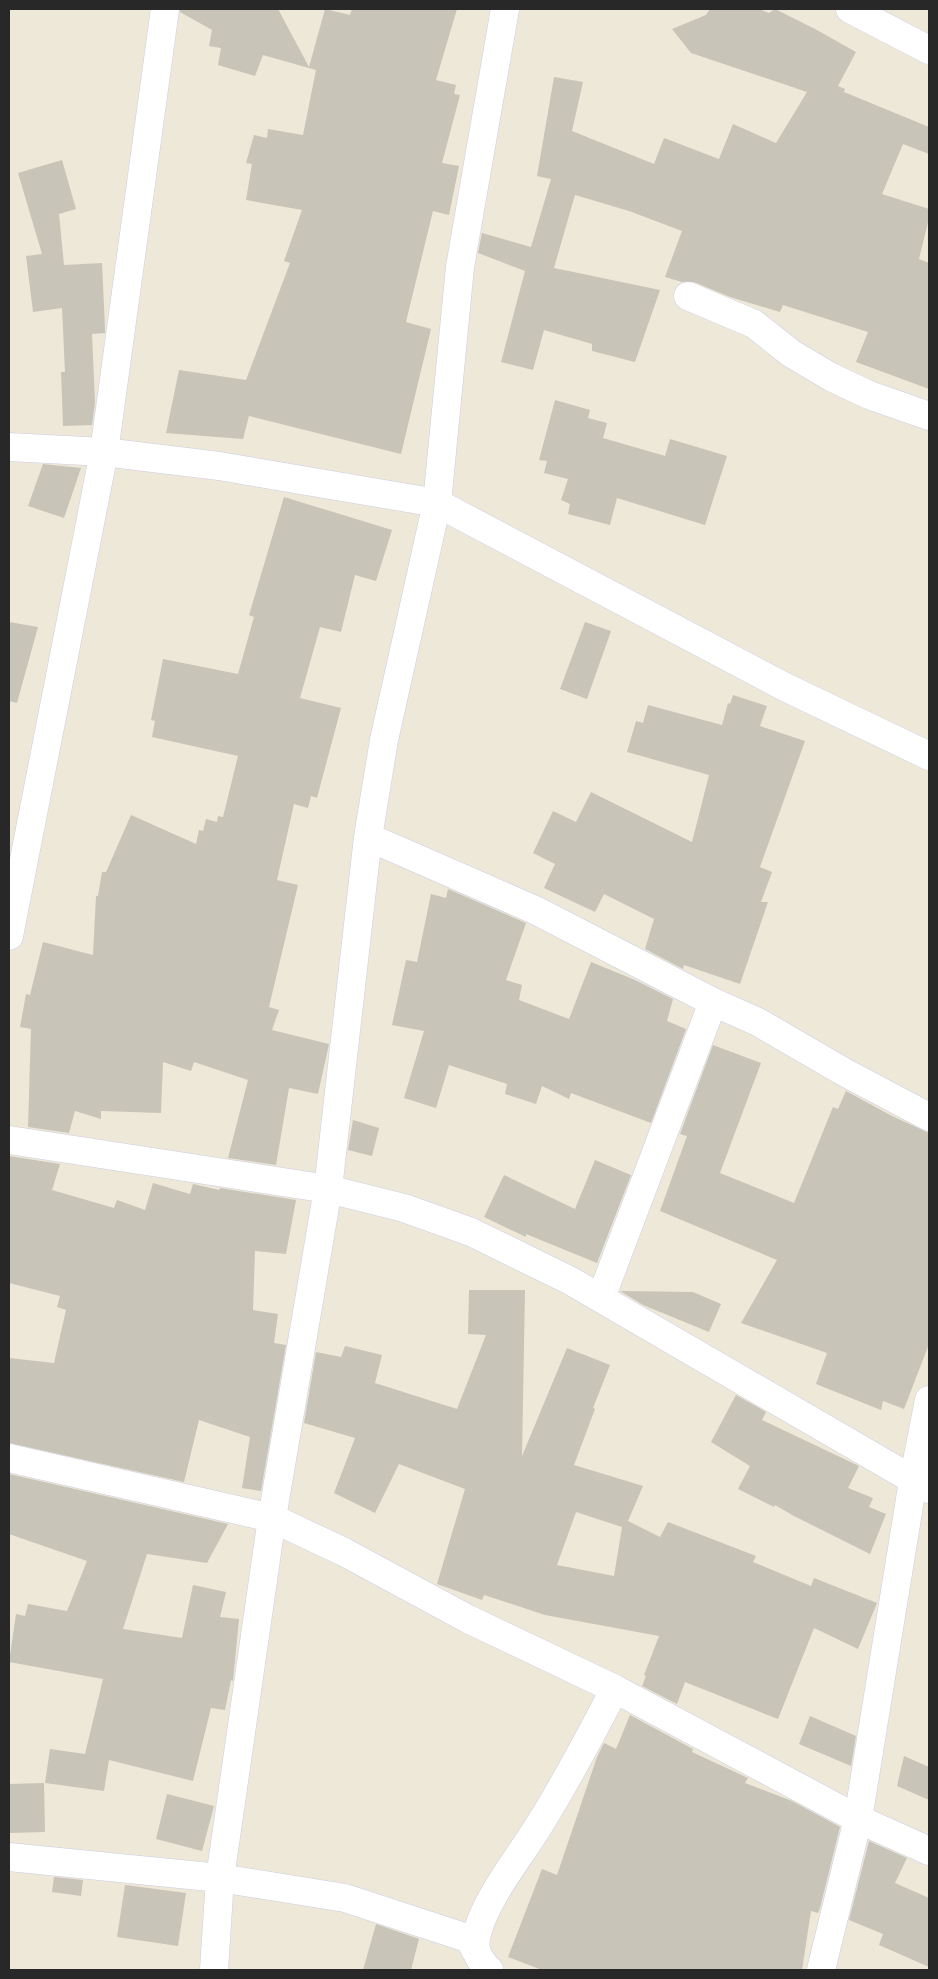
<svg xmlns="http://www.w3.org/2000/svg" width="938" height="1979" font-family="'Roboto Condensed',sans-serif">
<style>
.building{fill:#c8c4b8;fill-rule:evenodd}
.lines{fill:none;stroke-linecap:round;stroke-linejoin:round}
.minor-casing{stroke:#cdcde4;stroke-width:29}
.minor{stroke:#fff;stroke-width:28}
</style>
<rect width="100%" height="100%" fill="#ede8d8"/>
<path class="building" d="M 180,9 L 278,9 L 309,67 L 325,9 L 350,15 L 352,9 L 457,9 L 436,80 L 456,85 L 454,94 L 460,95 L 442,163 L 459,166 L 449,215 L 433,211 L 406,322 L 431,329 L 401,454 L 249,416 L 243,439 L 166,433 L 179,370 L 246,380 L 290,263 L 284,261 L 302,210 L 246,200 L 252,164 L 246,163 L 254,135 L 267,138 L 268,129 L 303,135 L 316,70 L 263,55 L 255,76 L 218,65 L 221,48 L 209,46 L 212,30 L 180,12 Z
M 710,9 L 759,9 L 769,13 L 775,9 L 815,29 L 856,52 L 838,86 L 845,89 L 844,92 L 929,127 L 929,154 L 903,144 L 882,194 L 929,209 L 929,218 L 919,259 L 929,263 L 929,389 L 856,362 L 868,332 L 783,305 L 780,312 L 730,297 L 694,282 L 682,282 L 665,277 L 682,231 L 629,211 L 575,195 L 554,268 L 660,290 L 635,362 L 592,351 L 592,344 L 544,330 L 533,370 L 501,362 L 525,271 L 478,253 L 482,233 L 531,247 L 551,179 L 537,176 L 554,77 L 583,82 L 572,131 L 654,164 L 664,138 L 719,159 L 733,124 L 776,143 L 807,92 L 691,53 L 672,29 L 706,15 Z
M 62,160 L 76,209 L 59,214 L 64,265 L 102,263 L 105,328 L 105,333 L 92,334 L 95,403 L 92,425 L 63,426 L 61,372 L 65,372 L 62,308 L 33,312 L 26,256 L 42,254 L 18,173 Z
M 555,400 L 590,410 L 588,418 L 607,423 L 603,438 L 665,456 L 670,439 L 727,456 L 705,525 L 617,498 L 610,525 L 568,514 L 570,504 L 561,500 L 568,479 L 544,473 L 547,461 L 539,460 Z
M 43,464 L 81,468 L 64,518 L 28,506 Z
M 284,497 L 392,530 L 376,581 L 355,575 L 341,632 L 320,627 L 300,698 L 341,708 L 317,798 L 311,796 L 308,808 L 294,804 L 277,880 L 298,885 L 269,1007 L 279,1010 L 272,1030 L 329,1044 L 318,1094 L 289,1088 L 276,1165 L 228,1158 L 248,1080 L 194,1062 L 191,1071 L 163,1062 L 161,1113 L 101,1111 L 101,1119 L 75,1111 L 69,1133 L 28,1127 L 31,1029 L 20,1027 L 26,994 L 30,995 L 43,942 L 93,955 L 96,896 L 98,896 L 102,872 L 106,872 L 131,815 L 196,844 L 199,830 L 203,831 L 206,819 L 217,822 L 218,816 L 223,817 L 238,756 L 152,737 L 155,721 L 151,720 L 163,659 L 238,674 L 254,617 L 249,615 Z
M 9,622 L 38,627 L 17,703 L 9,701 Z
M 585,622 L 611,631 L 587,699 L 560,689 Z
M 733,695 L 767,706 L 760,726 L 805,741 L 760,867 L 772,872 L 761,902 L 768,902 L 740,984 L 684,965 L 683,969 L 645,949 L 654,919 L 604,894 L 595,912 L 544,888 L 555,864 L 533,853 L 553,811 L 576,822 L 591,792 L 692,842 L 709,775 L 627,752 L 636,721 L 643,723 L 648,705 L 722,725 L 728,703 L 730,704 Z
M 448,889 L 526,923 L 506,980 L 522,985 L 519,1000 L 569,1019 L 591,962 L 635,980 L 673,999 L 667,1021 L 686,1029 L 651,1123 L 571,1093 L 569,1099 L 542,1086 L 536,1104 L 505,1094 L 507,1084 L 449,1065 L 436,1108 L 404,1098 L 424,1031 L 392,1025 L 406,960 L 417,962 L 431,894 L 446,898 Z
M 713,1045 L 761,1063 L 720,1173 L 794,1203 L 833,1107 L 838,1109 L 846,1091 L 892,1116 L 929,1133 L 929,1344 L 904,1409 L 883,1401 L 881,1410 L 816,1384 L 827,1353 L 741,1323 L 777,1260 L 660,1211 L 687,1136 L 680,1134 Z
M 353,1120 L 379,1128 L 372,1156 L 348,1150 Z
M 9,1156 L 60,1164 L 52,1190 L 114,1208 L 117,1200 L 145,1210 L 153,1183 L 190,1194 L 193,1184 L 219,1190 L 220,1188 L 296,1200 L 286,1254 L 255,1251 L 253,1310 L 278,1314 L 274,1343 L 286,1345 L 261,1491 L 242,1488 L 250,1437 L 199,1420 L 184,1482 L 9,1443 L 9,1358 L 54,1363 L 66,1310 L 57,1307 L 60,1296 L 9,1283 Z
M 595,1160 L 631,1175 L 597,1263 L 526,1234 L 526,1237 L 484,1217 L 504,1175 L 575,1209 Z
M 469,1290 L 525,1290 L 522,1456 L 567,1348 L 610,1365 L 593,1408 L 595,1409 L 574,1465 L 643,1486 L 628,1521 L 660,1537 L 668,1522 L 756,1556 L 753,1562 L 811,1586 L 814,1578 L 877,1603 L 858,1649 L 814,1628 L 778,1719 L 685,1682 L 677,1704 L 642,1686 L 646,1676 L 644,1675 L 659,1636 L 545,1615 L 484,1595 L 482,1600 L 437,1584 L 465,1489 L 399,1464 L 375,1513 L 334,1493 L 355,1438 L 304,1423 L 316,1352 L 341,1357 L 345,1346 L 382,1355 L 375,1383 L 457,1409 L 486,1335 L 468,1334 ZM 576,1512 L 622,1527 L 614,1576 L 557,1565 Z
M 620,1291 L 693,1292 L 721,1304 L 709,1332 L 643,1305 Z
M 736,1395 L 766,1412 L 762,1420 L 859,1466 L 848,1488 L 873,1498 L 869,1507 L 886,1514 L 870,1554 L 794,1516 L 775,1505 L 774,1507 L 738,1489 L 750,1466 L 711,1442 Z
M 9,1474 L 228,1524 L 207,1563 L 147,1554 L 123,1629 L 182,1638 L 193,1585 L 226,1592 L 220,1617 L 239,1619 L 233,1681 L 231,1680 L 225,1710 L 211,1708 L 193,1781 L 109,1760 L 104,1791 L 45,1783 L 50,1749 L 85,1754 L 103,1679 L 9,1662 L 16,1614 L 25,1616 L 28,1604 L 67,1611 L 87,1561 L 9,1534 Z
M 630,1715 L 693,1749 L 692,1752 L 748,1778 L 745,1783 L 792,1801 L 840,1827 L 820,1908 L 818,1913 L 811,1911 L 802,1970 L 542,1970 L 508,1957 L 542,1869 L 557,1875 L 597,1757 L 604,1743 L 616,1749 Z
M 810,1716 L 856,1736 L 851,1766 L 799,1744 Z
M 904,1756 L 929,1767 L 929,1800 L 897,1786 Z
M 44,1783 L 45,1832 L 9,1833 L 9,1784 Z
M 167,1794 L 214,1806 L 202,1851 L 156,1839 Z
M 869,1841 L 907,1858 L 895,1883 L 929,1898 L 929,1967 L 879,1945 L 883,1934 L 849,1920 Z
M 54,1877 L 83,1880 L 81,1896 L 52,1892 Z
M 125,1885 L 186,1893 L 178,1946 L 117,1937 Z
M 376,1924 L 419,1939 L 411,1970 L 363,1970 Z"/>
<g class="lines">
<defs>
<path id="minor" d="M 850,9 L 929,50
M 688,296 L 754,324 L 792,354 L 831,377 L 869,395 L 929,416
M 9,447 L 104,452 L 219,466 L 437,503 L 785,687 L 929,756
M 368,837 L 535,910 L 713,1002 L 758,1022 L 844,1072 L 929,1117
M 9,936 L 104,452 L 165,9
M 9,1140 L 328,1189 L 404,1208 L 471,1232 L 569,1280 L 929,1489
M 601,1298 L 713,1002
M 9,1458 L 272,1518 L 344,1552 L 468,1619 L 615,1689 L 858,1819 L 929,1851
M 9,1857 L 220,1878 L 345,1898 L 470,1939 L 475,1950
M 214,1970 L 220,1878 L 272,1518 L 328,1189 L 368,837 L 384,740 L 437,503 L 460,267 L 505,9
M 489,1970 C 477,1958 472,1947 478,1930 C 488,1895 522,1854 541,1822 C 568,1779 591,1734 615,1689
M 821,1970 L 858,1819 L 913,1481 L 929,1400"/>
</defs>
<use href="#minor" class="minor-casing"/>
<use href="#minor" class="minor"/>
</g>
<rect width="938" height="1979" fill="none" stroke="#282828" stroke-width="20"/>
</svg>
